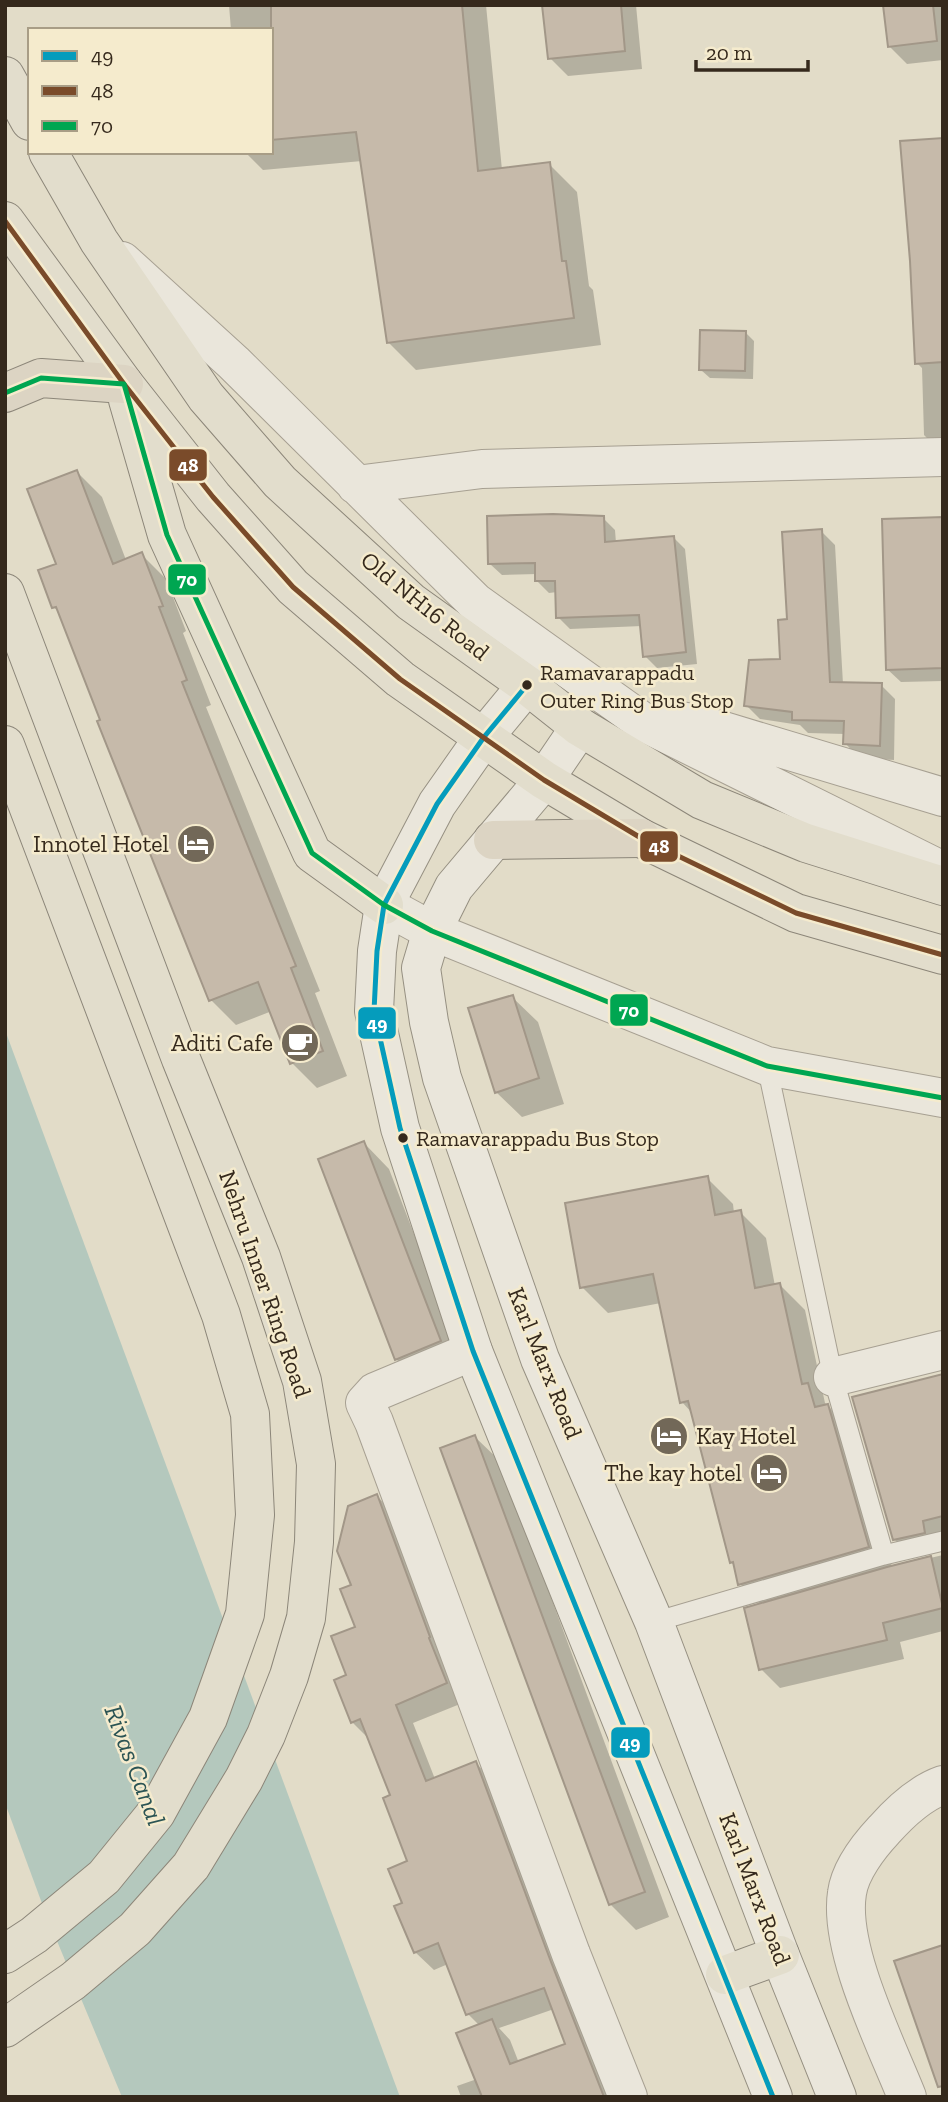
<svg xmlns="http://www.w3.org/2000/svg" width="948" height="2102" font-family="'Zilla Slab',serif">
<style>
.water{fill:#b4c8bd}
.shadow{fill:#0003;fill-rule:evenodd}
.building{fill:#c6baaa;stroke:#a29788;stroke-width:2}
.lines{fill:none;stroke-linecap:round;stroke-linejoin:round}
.service-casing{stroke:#a7a092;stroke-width:21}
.minor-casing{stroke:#a7a092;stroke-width:40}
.tertiary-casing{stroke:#a7a092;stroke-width:40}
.secondary-casing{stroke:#969082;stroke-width:40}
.primary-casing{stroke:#8c8679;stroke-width:40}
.trunk-casing{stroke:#8c8679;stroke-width:40}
.service{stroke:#eae6db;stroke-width:19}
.minor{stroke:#eae6db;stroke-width:38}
.tertiary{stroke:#eae6db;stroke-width:38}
.secondary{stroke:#eae6db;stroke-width:38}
.primary{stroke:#e2ddcc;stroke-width:38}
.trunk{stroke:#dcd4c3;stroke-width:38}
.bus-1-casing{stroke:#f5ebcd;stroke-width:10}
.bus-2-casing{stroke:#f5ebcd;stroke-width:10}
.bus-3-casing{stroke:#f5ebcd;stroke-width:10}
.bus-1{stroke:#059cbc;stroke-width:5}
.bus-2{stroke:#7a4b2a;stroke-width:5}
.bus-3{stroke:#00a651;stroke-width:5}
.bus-dot{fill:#35291c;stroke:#f5ebcd;stroke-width:2.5}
.labels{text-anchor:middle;stroke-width:5;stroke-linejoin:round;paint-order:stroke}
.bus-label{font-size:22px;fill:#35291c;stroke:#f5ebcd;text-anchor:start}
.street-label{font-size:24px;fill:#35291c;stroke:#f5ebcd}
.poi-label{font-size:24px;fill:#35291c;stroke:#f5ebcd;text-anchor:end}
.water-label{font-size:26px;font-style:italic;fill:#2b5454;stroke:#f5ebcd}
.line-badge{stroke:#f5ebcd;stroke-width:2.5}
.badge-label{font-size:19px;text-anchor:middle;font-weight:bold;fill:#fff}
</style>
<rect width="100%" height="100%" fill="#e2dcc8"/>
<path class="water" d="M 5,1030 L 400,2097 L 122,2097 L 47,1917 L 5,1803 Z"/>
<path class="shadow" d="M 229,5 L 486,5 L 502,170 L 549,164 L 577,192 L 589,286 L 593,290 L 601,345 L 416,370 L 388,342 L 362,161 L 263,170 L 245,152 L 271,152 L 271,30 L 231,30 Z
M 544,5 L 636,5 L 642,69 L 568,76 L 550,58 Z
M 884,5 L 943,5 L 943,60 L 907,64 L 889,46 Z
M 943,140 L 943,452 L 941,452 L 924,435 L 922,368 L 917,363 Z
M 745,332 L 754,341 L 753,379 L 710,378 L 701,370 Z
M 77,472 L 102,497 L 126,560 L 141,554 L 166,579 L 186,631 L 183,633 L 211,705 L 206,707 L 320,991 L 315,993 L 347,1076 L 317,1088 L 292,1063 L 272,1011 L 236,1025 L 211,1000 L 100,722 L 102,721 L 61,615 L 54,607 L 58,565 Z
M 603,518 L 615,530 L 616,543 L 673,537 L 685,549 L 697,664 L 657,668 L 645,656 L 642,626 L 570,629 L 558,617 L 557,592 L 549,593 L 537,581 L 537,574 L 502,575 L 490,564 Z
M 943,519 L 943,681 L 901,682 L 887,669 Z
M 821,531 L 835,545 L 843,684 L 881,685 L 895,699 L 894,760 L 859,758 L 845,743 L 845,734 L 808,733 L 800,725 L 760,719 L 746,705 L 782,661 L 789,621 Z
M 512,997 L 538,1022 L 564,1104 L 522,1117 L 496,1092 Z
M 364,1143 L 389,1169 L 465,1367 L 422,1385 L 396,1359 Z
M 707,1178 L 733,1204 L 734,1213 L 740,1212 L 766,1238 L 775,1286 L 780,1285 L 805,1310 L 825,1403 L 853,1431 L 892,1567 L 943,1555 L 943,1631 L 900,1642 L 904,1659 L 780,1688 L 761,1669 L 761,1605 L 740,1584 L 736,1567 L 731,1562 L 692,1413 L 682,1402 L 661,1303 L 608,1313 L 582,1287 Z
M 943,1375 L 943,1551 L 913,1558 L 894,1539 Z
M 475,1437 L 501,1462 L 669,1917 L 636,1930 L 610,1904 Z
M 377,1496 L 395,1515 L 465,1702 L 413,1723 L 435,1779 L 476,1763 L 494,1782 L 614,2097 L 461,2097 L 457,2086 L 477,2079 L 480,2026 L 468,2014 L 448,1964 L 434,1970 L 415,1952 L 404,1904 L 409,1862 L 392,1796 L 369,1739 L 352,1722 L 348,1676 L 357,1628 L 353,1586 ZM 554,2009 L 567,2045 L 519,2063 L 510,2040 L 499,2028 Z"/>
<path class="building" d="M 271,5 L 462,5 L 478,171 L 550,162 L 562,261 L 566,261 L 574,318 L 387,343 L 356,132 L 271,140 Z
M 542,5 L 621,5 L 625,51 L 548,59 Z
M 883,5 L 933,5 L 937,41 L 888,47 Z
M 943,138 L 943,362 L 915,364 L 910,261 L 900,141 Z
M 700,330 L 746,331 L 745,371 L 699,370 Z
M 77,470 L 113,564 L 142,552 L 163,606 L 159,607 L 187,680 L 182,682 L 296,966 L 291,968 L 323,1051 L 290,1064 L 258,982 L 209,1001 L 97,721 L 100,720 L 56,607 L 52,608 L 38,570 L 56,564 L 27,489 Z
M 553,514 L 604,516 L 605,542 L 674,536 L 686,652 L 643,657 L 639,615 L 556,618 L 555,581 L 535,581 L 535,563 L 488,564 L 487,516 Z
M 943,517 L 943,668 L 886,670 L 882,519 Z
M 822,529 L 830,682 L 882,683 L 880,746 L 843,744 L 844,721 L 792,720 L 792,712 L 744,706 L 749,660 L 780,659 L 778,620 L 787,619 L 782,532 Z
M 513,995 L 539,1078 L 495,1093 L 468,1008 Z
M 364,1141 L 441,1341 L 395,1360 L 318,1159 Z
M 708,1176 L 715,1215 L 741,1210 L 755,1288 L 780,1283 L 802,1384 L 808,1383 L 815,1407 L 828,1404 L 869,1547 L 738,1585 L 733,1562 L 730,1563 L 688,1401 L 680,1403 L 653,1274 L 580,1288 L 565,1203 Z
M 943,1374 L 943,1516 L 923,1521 L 925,1533 L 893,1540 L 852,1397 Z
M 475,1435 L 645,1892 L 609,1905 L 440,1448 Z
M 377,1494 L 430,1637 L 429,1638 L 447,1683 L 396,1705 L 426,1781 L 476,1761 L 551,1962 L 604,2097 L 482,2097 L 456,2033 L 492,2019 L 510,2064 L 565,2044 L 544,1988 L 466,2015 L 438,1943 L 414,1953 L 394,1906 L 402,1903 L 388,1869 L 407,1861 L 383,1798 L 390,1795 L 360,1719 L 351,1723 L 334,1680 L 346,1675 L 331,1636 L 355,1627 L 340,1589 L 351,1585 L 337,1551 L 348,1506 Z
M 931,1556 L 943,1608 L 883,1623 L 887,1640 L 759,1670 L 744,1608 L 887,1567 Z
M 943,1945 L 943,2086 L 938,2087 L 894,1961 Z"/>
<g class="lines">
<defs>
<path id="service" d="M 767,1066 L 833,1377 L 884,1555
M 654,1622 L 884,1555 L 943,1541"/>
<path id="minor" d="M 473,1351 L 375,1392 L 365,1403 L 374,1422 L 571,1954 L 628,2097
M 833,1377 L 943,1350
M 907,2097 C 886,2044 838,1949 847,1893 C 850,1871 869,1846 884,1830 C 900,1812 920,1793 943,1785"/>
<path id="tertiary" d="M 122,261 L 234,363 L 475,602 L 643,722 L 943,871
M 356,485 L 482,469 L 943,457
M 673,719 L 720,730 L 943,797
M 384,905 L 432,931 L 767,1066 L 943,1098"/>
<path id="secondary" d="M 527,685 L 484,737 L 437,804 L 384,905 L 377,951 L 374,1011 L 400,1128 L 473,1351 L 773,2097
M 580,727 L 544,780 L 454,887 L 432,931 L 421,968 L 429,1022 L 442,1078 L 540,1359 L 654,1622 L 780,1955 L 837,2097"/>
<path id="primary" d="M 5,76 L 30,121
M 48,152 L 99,241 L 206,397 L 280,482 L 411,602 L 527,685 L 580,727 L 702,800 L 806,843 L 943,886
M 5,221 L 124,384 L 213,497 L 293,587 L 400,679 L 544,780 L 641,838 L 796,913 L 943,955
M 128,400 L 167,535 L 312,853 L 384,905
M 5,593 L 181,1059 L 261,1257 L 302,1381 L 316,1464 L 314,1542 L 306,1618 L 289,1676 L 266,1735 L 244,1779 L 191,1866 L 135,1929 L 73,1981 L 5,2028
M 5,745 L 221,1315 L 250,1414 L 255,1515 L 245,1614 L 208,1718 L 156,1813 L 104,1877 L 34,1935 L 5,1954
M 725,1975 L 780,1955"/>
<path id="trunk" d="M 5,393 L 41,378 L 124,384
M 493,840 L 641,838"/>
</defs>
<use href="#service" class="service-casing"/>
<use href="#minor" class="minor-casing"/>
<use href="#tertiary" class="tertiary-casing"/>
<use href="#secondary" class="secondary-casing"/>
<use href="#primary" class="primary-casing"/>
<use href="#trunk" class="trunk-casing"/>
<use href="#service" class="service"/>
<use href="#minor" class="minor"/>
<use href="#tertiary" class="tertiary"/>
<use href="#secondary" class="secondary"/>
<use href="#primary" class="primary"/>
<use href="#trunk" class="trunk"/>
<defs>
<path id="bus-1" d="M 527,685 L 484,737 L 437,804 L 384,905 L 377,951 L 374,1011 L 400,1128 L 473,1351 L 773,2097"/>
<path id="bus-2" d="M 5,221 L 124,384 L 213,497 L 293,587 L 400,679 L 544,780 L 641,838 L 796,913 L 943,955"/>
<path id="bus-3" d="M 5,393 L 41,378 L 124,384 L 167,535 L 312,853 L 384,905 L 432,931 L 767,1066 L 943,1098"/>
</defs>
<use href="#bus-1" class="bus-1-casing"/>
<use href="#bus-2" class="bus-2-casing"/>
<use href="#bus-3" class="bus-3-casing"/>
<use href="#bus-1" class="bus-1"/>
<use href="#bus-2" class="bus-2"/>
<use href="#bus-3" class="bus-3"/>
</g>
<defs>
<symbol id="hotel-disc" viewBox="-11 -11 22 22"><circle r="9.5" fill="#726858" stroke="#f5ebcd"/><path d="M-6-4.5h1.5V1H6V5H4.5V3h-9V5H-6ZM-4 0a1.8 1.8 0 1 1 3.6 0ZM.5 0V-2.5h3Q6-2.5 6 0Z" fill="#fff"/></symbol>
<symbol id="cafe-disc" viewBox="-11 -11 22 22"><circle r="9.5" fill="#726858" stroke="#f5ebcd"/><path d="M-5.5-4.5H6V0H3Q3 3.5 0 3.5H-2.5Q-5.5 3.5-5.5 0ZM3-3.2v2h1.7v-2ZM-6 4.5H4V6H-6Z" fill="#fff"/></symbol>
</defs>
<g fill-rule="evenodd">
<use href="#hotel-disc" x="174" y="822" width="44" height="44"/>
<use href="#cafe-disc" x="278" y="1021" width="44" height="44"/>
<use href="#hotel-disc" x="647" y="1414" width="44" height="44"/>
<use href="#hotel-disc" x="747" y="1451" width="44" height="44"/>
</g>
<g class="bus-dot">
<circle cx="527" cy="685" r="6"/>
<circle cx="403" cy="1138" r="6"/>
</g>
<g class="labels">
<g class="bus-label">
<text x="540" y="680">Ramavarappadu<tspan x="540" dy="28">Outer Ring Bus Stop</tspan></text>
<text x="416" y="1146">Ramavarappadu Bus Stop</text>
</g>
<g class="street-label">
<text transform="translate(425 606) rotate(39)" y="8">Old NH16 Road</text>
<text transform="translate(265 1284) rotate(71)" y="8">Nehru Inner Ring Road</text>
<text transform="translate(545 1363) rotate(68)" y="8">Karl Marx Road</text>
<text transform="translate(755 1889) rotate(69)" y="8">Karl Marx Road</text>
</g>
<g class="poi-label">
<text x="169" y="852">Innotel Hotel</text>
<text x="273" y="1051">Aditi Cafe</text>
<text x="696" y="1444" text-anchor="start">Kay Hotel</text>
<text x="742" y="1481">The kay hotel</text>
</g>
<g class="water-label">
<text transform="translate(135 1765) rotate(69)" y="9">Rivas Canal</text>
</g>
</g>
<g class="line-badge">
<rect x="168" y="448" width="40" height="34" rx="7" fill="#7a4b2a"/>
<rect x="167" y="563" width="40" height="33" rx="7" fill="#00a651"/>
<rect x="639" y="830" width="40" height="33" rx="7" fill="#7a4b2a"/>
<rect x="609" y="993" width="40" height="34" rx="7" fill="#00a651"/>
<rect x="357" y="1006" width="40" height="34" rx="7" fill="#059cbc"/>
<rect x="610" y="1726" width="41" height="33" rx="7" fill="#059cbc"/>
</g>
<g class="badge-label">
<text x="188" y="472">48</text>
<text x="187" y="586">70</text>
<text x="659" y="853">48</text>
<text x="629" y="1017">70</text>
<text x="377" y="1030">49</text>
<text x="630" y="1749">49</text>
</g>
<rect width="948" height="2102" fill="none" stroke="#35291c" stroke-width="14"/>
<rect x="28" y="28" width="245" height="126" fill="#f5ebcd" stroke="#a89d86" stroke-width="2"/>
<rect x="42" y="51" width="35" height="10" fill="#059cbc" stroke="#a89d86" stroke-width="2"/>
<text x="91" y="63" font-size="21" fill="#35291c">49</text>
<rect x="42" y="86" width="35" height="10" fill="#7a4b2a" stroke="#a89d86" stroke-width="2"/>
<text x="91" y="98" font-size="21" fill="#35291c">48</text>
<rect x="42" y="121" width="35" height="10" fill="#00a651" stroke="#a89d86" stroke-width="2"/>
<text x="91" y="133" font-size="21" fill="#35291c">70</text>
<path d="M696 60v10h112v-10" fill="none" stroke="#35291c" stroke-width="3.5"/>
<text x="706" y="60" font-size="21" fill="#35291c" stroke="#f5ebcd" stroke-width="5" paint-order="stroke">20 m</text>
</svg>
